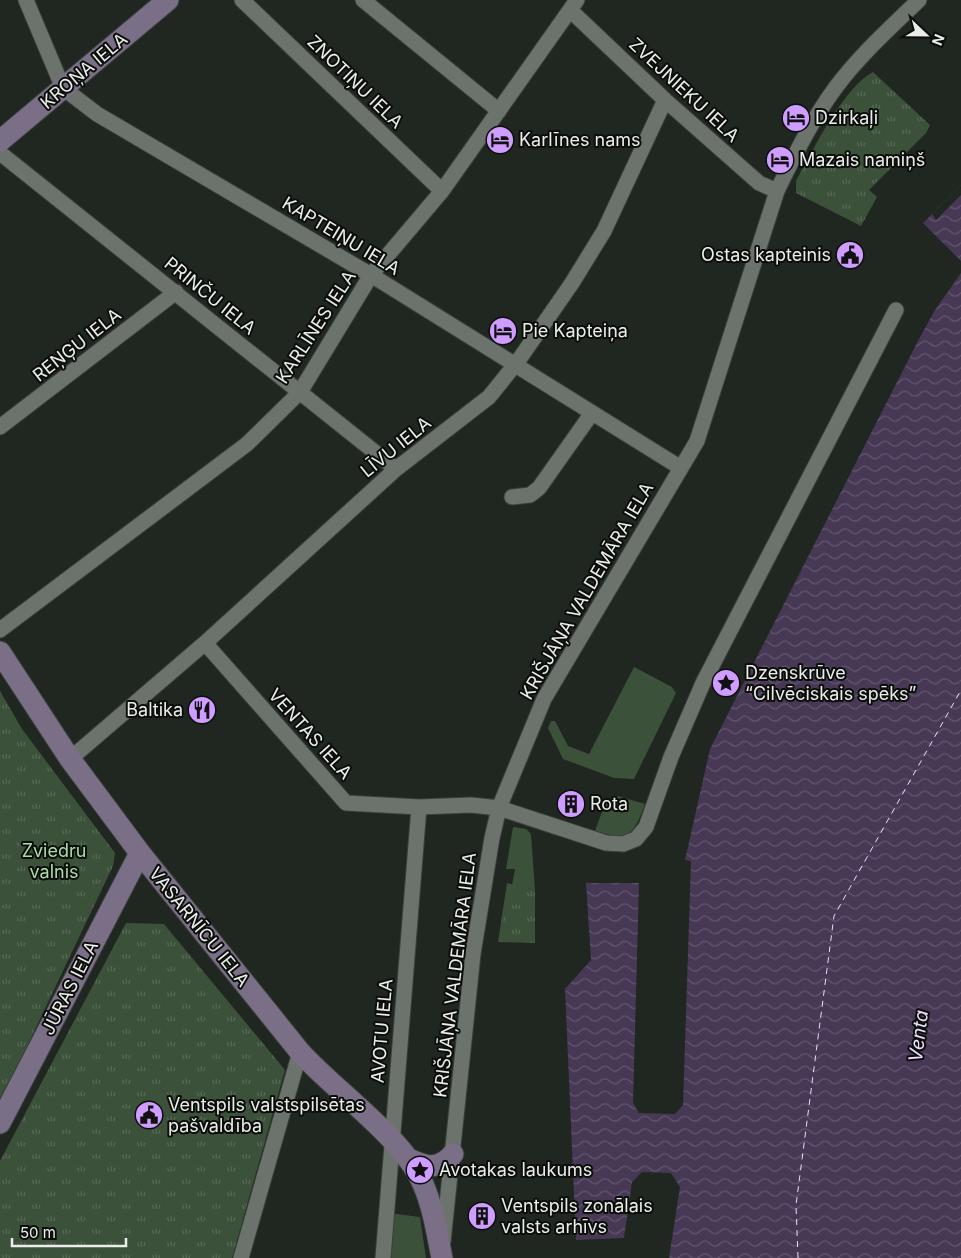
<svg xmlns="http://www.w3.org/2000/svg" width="961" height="1258" font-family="Inter,sans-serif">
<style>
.grass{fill:#3b513a}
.park{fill:url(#park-tufts)}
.water{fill:url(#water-waves)}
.pier{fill:#202620}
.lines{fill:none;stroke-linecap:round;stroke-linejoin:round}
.ferry{stroke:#ecdcfd;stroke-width:1;stroke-dasharray:6 5;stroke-linecap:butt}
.street-casing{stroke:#3b403b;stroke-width:17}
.secondary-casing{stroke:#3b403b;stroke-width:23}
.street{stroke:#6c736c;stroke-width:15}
.secondary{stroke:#7a6f87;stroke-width:21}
.labels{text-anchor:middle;stroke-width:4;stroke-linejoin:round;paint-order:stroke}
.street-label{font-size:18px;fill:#eaeeea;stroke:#0c0e0b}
.poi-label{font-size:18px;fill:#eaeeea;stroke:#0c0e0b;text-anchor:start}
.park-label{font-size:18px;fill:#aedbab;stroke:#0c0e0b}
.water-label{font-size:19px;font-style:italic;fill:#ecdcfd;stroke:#0c0e0b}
</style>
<defs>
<pattern id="park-tufts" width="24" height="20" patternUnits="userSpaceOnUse" patternTransform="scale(1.25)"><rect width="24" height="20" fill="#3b513a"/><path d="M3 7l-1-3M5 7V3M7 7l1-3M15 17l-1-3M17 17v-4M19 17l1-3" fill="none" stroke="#586a57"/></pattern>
<pattern id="water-waves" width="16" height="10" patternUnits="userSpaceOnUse" patternTransform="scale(1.25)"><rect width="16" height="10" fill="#473955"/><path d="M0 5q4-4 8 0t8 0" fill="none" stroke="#62566e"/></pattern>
</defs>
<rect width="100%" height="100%" fill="#202620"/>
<path class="grass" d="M 634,667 L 672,687 L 676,693 L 634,779 L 614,778 L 563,759 L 548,728 L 551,721 L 555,721 L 568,746 L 589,754 Z
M 618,796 L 645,804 C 633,835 630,842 595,831 L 606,801 Z
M 513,827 L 526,829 L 531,834 L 535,890 L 512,885 L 515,869 L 506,869 Z
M 389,1213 L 420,1217 L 426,1258 L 387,1258 Z"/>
<path class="park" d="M 873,72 L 930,125 L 926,133 L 869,190 L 877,197 L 861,226 L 796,193 L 796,181 C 813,150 843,88 873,72 Z
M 0,691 L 22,729 L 115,853 L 113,866 L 0,1103 Z
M 507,883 L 535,890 L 535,943 L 498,942 Z
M 126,923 L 164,924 L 285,1070 L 232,1258 L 0,1258 L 0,1161 Z"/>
<path class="water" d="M 961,185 L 961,261 L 923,223 Z
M 961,273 L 961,1258 L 669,1258 L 680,1187 L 671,1173 L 642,1172 L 632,1182 L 624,1238 L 576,1240 L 565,989 L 591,960 L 586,883 L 639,883 L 633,1103 L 639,1113 L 675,1114 L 683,1105 L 691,861 L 685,860 L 710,749 L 919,339 L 935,310 Z"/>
<path class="pier" d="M 961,185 L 961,195 L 936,220 L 932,214 Z"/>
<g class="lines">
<path class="ferry" d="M 798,1258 L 796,1205 L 834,916 L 961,690"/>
<defs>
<path id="street" d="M 26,0 L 63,88 L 97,114 L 371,275 L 681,468
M 242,0 L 442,191
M 363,0 L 499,111
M 570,10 L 665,100 L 759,183 L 777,191
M 0,153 L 396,469
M 0,427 L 176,292
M 512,497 L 530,495 L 539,488 L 592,413
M 0,630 L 247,444 L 300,392 L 371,275 L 442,191 L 577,0
M 205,643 L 346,803 L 419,807 L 471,805 L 499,808 L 606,843 L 623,844 L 636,839 L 646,827 L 671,757 L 703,683 L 896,310
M 70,759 L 205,643 L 396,469 L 489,397 L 518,361 L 572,283 L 604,231 L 665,100
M 443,1242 L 473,954 L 492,838 L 499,808 L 544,699 L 697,441 L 777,191 C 794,156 813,118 836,87 C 860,55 890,28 919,0
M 241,1258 L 300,1052
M 383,1258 L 419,807"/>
<path id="secondary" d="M 0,141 L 168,0
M 0,652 L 70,759 L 140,853 L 300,1052 C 335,1091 403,1137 423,1184 C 433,1207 437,1233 442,1258
M 0,1123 L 140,853
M 407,1158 C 425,1167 438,1171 453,1154"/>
</defs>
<use href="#street" class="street-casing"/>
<use href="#secondary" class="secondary-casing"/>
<use href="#street" class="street"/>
<use href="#secondary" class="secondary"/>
</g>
<defs>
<symbol id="hotel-disc" viewBox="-11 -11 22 22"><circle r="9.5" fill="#cf9dff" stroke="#0c0e0b"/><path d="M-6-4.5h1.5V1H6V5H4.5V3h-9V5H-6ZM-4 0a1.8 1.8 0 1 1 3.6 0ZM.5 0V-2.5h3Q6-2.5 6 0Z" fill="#111"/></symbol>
<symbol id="civic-disc" viewBox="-11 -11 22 22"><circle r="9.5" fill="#cf9dff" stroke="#0c0e0b"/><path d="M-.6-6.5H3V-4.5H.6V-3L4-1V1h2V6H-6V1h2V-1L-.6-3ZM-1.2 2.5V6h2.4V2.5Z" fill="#111"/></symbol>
<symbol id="sight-disc" viewBox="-11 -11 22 22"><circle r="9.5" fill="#cf9dff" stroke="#0c0e0b"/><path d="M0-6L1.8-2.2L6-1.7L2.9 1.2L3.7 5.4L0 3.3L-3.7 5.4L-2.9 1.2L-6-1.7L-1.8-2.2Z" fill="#111"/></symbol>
<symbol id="restaurant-disc" viewBox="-11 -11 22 22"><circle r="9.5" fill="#cf9dff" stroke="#0c0e0b"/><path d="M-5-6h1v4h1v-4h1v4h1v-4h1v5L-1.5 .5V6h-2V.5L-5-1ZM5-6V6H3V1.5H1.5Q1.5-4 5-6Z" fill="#111"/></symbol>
<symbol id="building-disc" viewBox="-11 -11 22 22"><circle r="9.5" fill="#cf9dff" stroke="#0c0e0b"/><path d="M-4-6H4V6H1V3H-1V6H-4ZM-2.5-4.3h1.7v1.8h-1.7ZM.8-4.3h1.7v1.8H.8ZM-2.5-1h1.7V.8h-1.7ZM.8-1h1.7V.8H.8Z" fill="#111"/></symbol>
</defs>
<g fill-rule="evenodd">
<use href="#hotel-disc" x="780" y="102" width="32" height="32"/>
<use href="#hotel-disc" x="484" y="124" width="32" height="32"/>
<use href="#hotel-disc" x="764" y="144" width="32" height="32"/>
<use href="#civic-disc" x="834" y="239" width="32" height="32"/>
<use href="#hotel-disc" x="487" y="315" width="32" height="32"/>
<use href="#sight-disc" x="710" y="667" width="32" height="32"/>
<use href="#restaurant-disc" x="186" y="694" width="32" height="32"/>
<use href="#building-disc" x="555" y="788" width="32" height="32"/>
<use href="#civic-disc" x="133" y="1099" width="32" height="32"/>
<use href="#sight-disc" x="404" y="1154" width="32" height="32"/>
<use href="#building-disc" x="466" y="1200" width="32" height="32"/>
</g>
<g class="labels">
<g class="street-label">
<text transform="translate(84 71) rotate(-40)" y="6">KROŅA IELA</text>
<text transform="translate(355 82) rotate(44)" y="6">ZNOTIŅU IELA</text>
<text transform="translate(684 90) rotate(43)" y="6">ZVEJNIEKU IELA</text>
<text transform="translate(341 236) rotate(31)" y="6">KAPTEIŅU IELA</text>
<text transform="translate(210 296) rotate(39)" y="6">PRINČU IELA</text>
<text transform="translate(316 327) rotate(-57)" y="6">KARLĪNES IELA</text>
<text transform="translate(77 345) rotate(-38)" y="6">REŅĢU IELA</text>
<text transform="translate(396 447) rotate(-39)" y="6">LĪVU IELA</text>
<text transform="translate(587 591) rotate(-60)" y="6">KRIŠJĀŅA VALDEMĀRA IELA</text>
<text transform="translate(310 734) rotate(48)" y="6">VENTAS IELA</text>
<text transform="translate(199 927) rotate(51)" y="6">VASARNĪCU IELA</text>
<text transform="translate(455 975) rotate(-83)" y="6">KRIŠJĀŅA VALDEMĀRA IELA</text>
<text transform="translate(70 988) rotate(-63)" y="6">JŪRAS IELA</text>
<text transform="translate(382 1031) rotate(-85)" y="6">AVOTU IELA</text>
</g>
<g class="poi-label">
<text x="815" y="124">Dzirkaļi</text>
<text x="519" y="146">Karlīnes nams</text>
<text x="799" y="166">Mazais namiņš</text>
<text x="831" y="261" text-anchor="end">Ostas kapteinis</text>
<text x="522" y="337">Pie Kapteiņa</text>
<text x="745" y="679">Dzenskrūve<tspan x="745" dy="21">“Cilvēciskais spēks”</tspan></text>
<text x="183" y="716" text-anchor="end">Baltika</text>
<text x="590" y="810">Rota</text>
<text x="168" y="1111">Ventspils valstspilsētas<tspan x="168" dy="21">pašvaldība</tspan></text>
<text x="439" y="1176">Avotakas laukums</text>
<text x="501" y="1212">Ventspils zonālais<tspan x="501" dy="21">valsts arhīvs</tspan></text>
</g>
<g class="park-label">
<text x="54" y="857">Zviedru<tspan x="54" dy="21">valnis</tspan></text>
</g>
<g class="water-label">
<text transform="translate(918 1036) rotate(-83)" y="7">Venta</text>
</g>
</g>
<g transform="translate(926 35) rotate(112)" stroke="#0c0e0b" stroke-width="4" paint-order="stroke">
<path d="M0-4L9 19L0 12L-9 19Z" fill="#eaeeea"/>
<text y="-8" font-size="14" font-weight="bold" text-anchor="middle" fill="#eaeeea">N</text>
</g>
<path d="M12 1238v8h114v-8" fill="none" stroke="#eaeeea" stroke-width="2.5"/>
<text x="20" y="1238" font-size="15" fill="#eaeeea" stroke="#0c0e0b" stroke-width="4" paint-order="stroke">50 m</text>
</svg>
